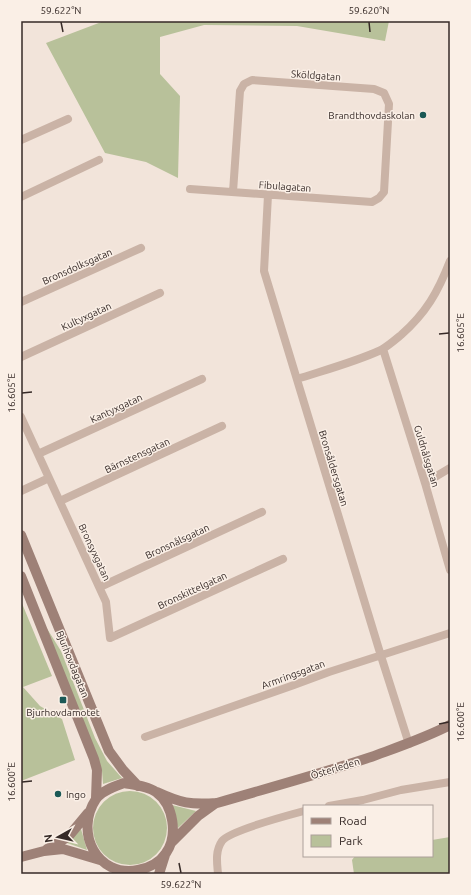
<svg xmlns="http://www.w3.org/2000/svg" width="471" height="895" font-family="Ubuntu,sans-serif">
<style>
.green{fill:#b8c19a}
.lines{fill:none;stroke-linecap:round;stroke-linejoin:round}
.street{stroke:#cab3a6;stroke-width:8}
.secondary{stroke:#9e8177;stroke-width:10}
.ticks{fill:none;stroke:#362a27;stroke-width:1.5}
.poi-dot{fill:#1b5956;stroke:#faefe6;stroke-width:1.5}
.labels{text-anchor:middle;stroke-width:3;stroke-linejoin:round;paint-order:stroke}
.street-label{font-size:10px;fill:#362a27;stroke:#faefe6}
.poi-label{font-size:10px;fill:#362a27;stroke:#faefe6;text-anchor:end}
.neatline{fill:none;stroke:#362a27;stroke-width:1.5}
.ticks-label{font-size:10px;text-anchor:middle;fill:#362a27}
</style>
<rect width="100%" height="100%" fill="#f2e4da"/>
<path class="green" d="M 104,21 L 389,21 L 385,41 L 297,26 L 204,25 L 160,37 L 160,74 L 180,96 L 178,178 L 146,162 L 105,153 L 46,43 Z
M 21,601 L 52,676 L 23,687 L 40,706 L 62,719 L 75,760 L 21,781 Z
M 46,627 L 61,651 L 95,738 L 107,761 L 122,778 L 103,784 L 102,771 Z
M93 828a37 37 0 1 1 74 0a37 37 0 1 1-74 0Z
M 172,805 L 196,811 L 178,828 Z
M 81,829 L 87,850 L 67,843 Z
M 450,837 L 450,874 L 354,874 L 352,860 L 355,856 L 432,856 L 432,840 Z"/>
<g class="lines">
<path class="street" d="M 21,140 L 68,119
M 190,189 L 372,202 L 379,198 L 384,192 L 389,104 L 384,93 L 374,89 L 252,80 L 244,84 L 240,91 L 233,192
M 268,195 L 264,271 L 381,656 L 409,744
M 21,197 L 99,160
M 21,302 L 141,248
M 383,349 L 425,483 L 450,570
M 21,357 L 160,293
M 297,379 C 325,370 355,362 381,350 C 388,346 395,340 401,335 C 426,313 438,292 450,261
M 21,417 L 106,602 L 110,638 L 283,559
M 38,454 L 202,379
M 425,483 L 450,468
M 21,491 L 49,478
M 60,501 L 222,426
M 100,587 L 262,512
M 145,737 L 294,685 L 329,672 L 450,633
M 329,806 L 363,800 L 401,790 L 450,782
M 218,874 C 217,863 215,851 222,841 C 229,831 289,815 304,811"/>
<path class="secondary" d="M 21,535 L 109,751 L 123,770 L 138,786
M 21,576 L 94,759 L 97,770 L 96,798
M 124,783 C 135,785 148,786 156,792 C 174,805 178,836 166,853 C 160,862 149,868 138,870 C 97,878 74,832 96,799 C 101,791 116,786 124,783 Z
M 157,792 C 181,803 190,805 217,803 C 268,788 320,774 371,757 C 398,747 425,738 450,725
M 171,843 L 198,816 L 216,803
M 47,849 L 68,837 L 88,813
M 21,857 L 44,851 L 63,849 L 100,860
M 159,874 L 165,855"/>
</g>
<path class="ticks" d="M 61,22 L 63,32M 369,22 L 370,32M 439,334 L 449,333M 22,393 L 32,392M 439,724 L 449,722M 22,782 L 32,781M 179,863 L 181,873"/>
<g class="poi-dot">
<circle cx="423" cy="115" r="4"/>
<rect x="59" y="696" width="8" height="8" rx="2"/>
<circle cx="58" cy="794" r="4"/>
</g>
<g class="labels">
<g class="street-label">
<text transform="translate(316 75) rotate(4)" y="4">Sköldgatan</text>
<text transform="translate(285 186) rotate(4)" y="4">Fibulagatan</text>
<text transform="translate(77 266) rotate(-24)" y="4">Bronsdolksgatan</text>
<text transform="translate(86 316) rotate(-25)" y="4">Kultyxgatan</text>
<text transform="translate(116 408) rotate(-25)" y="4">Kantyxgatan</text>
<text transform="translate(137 455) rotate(-25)" y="4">Bärnstensgatan</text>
<text transform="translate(427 456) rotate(73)" y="4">Guldnålsgatan</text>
<text transform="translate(334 468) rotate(73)" y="4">Bronsåldersgatan</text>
<text transform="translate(177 541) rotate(-25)" y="4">Bronsnålsgatan</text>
<text transform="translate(95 552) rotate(65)" y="4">Bronsyxgatan</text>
<text transform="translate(192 590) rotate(-25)" y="4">Bronskittelgatan</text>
<text transform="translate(73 664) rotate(68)" y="4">Bjurhovdagatan</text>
<text transform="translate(293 674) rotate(-20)" y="4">Armringsgatan</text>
<text transform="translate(335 768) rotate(-17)" y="4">Österleden</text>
</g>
<g class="poi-label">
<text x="415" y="119">Brandthovdaskolan</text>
<text x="63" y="716" text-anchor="middle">Bjurhovdamotet</text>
<text x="66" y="798" text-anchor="start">Ingo</text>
</g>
</g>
<rect width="471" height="895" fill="none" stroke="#faefe6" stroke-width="44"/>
<rect x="303" y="805" width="130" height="52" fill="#faefe6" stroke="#aca09a"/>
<rect x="311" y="818" width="20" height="6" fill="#9e8177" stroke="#aca09a"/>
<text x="339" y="825" font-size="12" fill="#362a27">Road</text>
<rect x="311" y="835" width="20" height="12" fill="#b8c19a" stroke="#aca09a"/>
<text x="339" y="845" font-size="12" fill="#362a27">Park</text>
<g transform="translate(58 837) rotate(262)" stroke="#faefe6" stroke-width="3" paint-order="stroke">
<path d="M0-3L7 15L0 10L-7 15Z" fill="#362a27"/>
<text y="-6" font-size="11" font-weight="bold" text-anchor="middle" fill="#362a27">N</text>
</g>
<rect x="22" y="22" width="427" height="851" class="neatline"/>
<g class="ticks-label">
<text x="61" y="14">59.622°N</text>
<text x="369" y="14">59.620°N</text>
<text transform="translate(460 333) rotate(-90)" y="4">16.605°E</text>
<text transform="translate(11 393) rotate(-90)" y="4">16.605°E</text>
<text transform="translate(460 722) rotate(-90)" y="4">16.600°E</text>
<text transform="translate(11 782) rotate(-90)" y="4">16.600°E</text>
<text x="181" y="888">59.622°N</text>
</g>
</svg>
